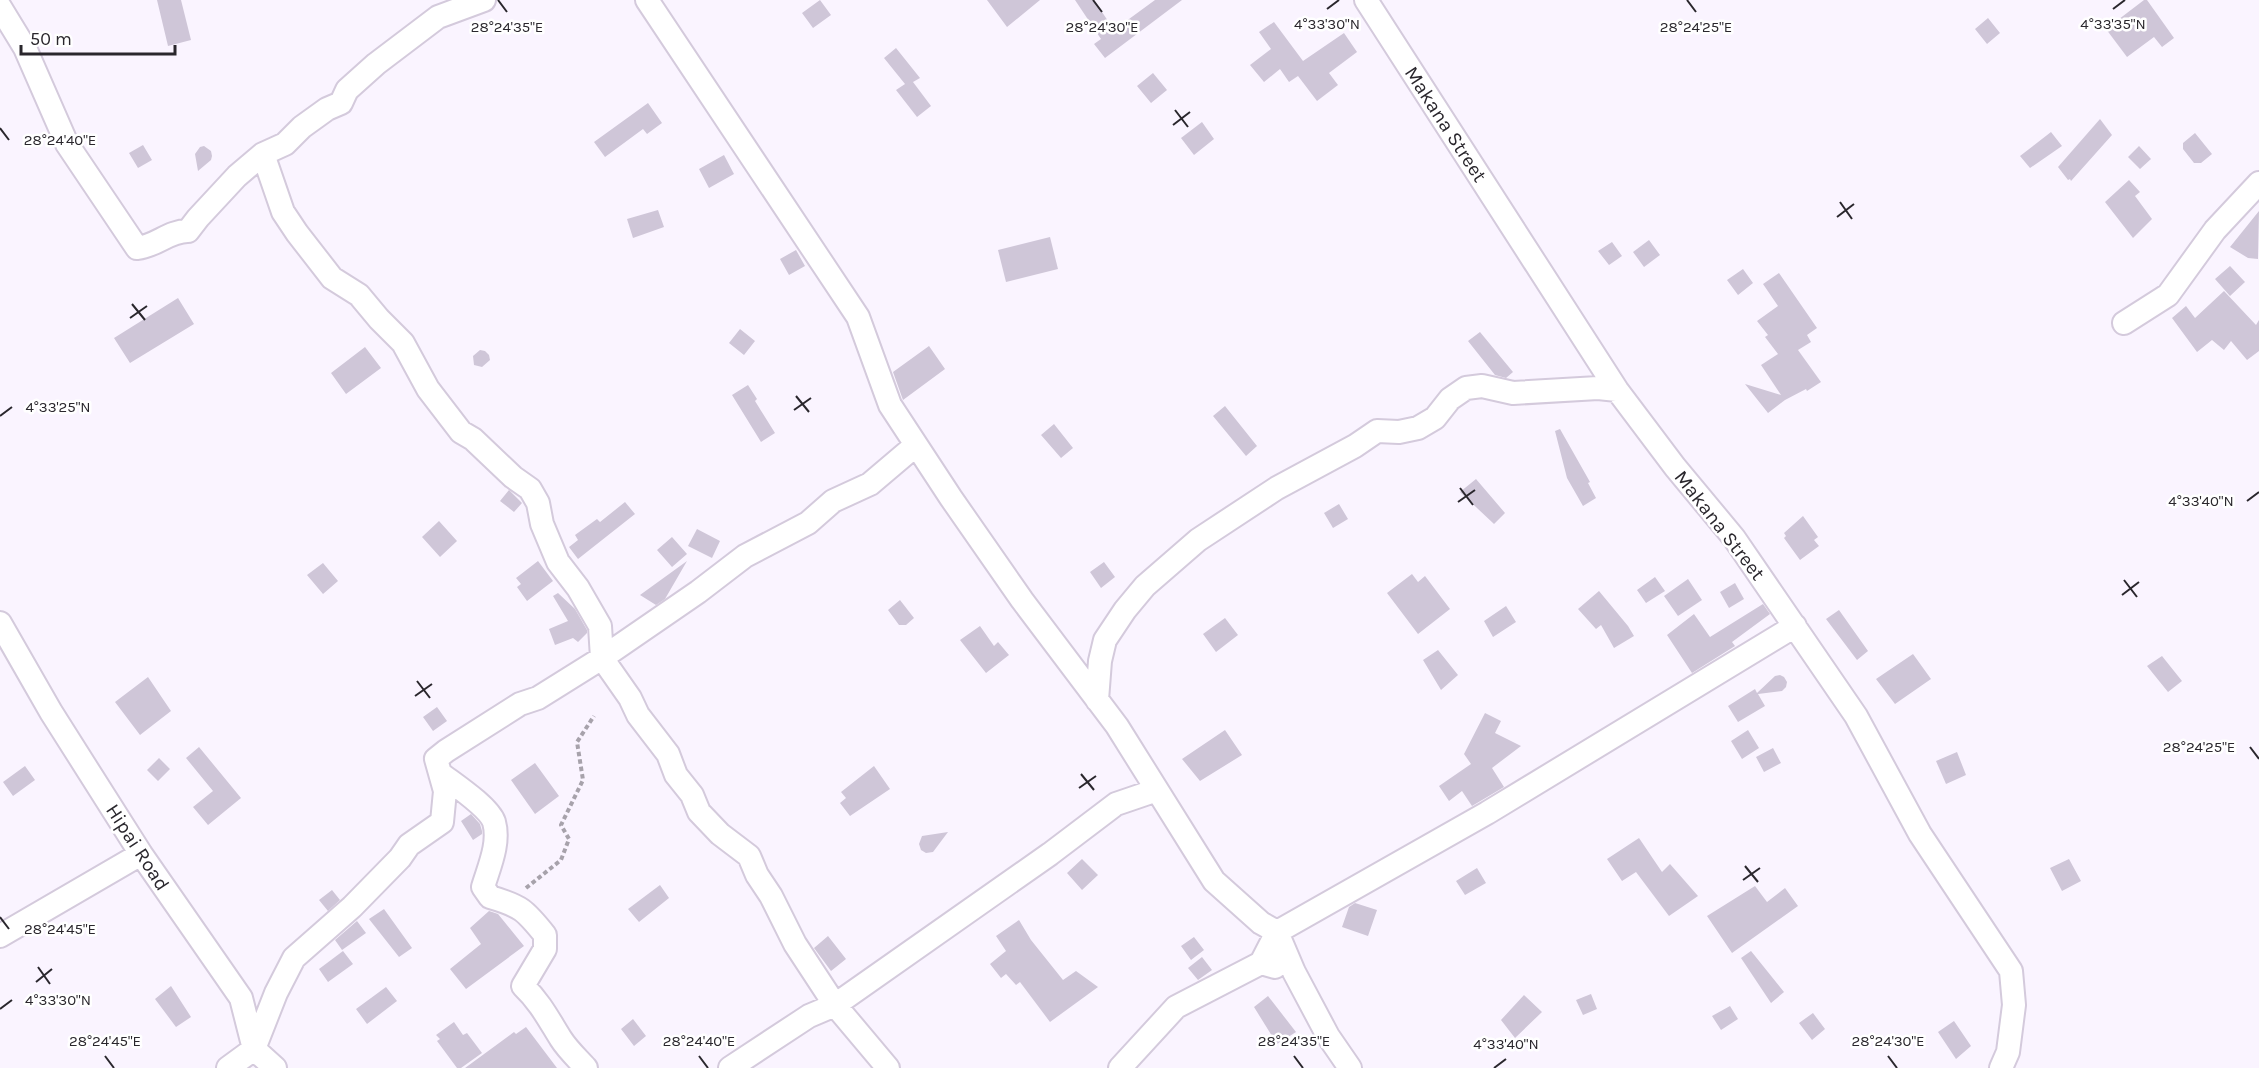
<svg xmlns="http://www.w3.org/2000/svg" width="2259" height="1068" font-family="Karla,sans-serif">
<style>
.building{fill:#cfc6d8}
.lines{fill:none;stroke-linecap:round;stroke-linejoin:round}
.street-casing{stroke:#d4cadc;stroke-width:26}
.path{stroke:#a7a2ab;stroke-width:4;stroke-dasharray:4.5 3;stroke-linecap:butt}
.street{stroke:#fff;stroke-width:22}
.ticks{fill:none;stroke:#2a272d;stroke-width:2}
.labels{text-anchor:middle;stroke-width:5;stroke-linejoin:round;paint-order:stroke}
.street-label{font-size:20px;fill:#2a272d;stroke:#fff}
.ticks-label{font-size:15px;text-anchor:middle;fill:#2a272d;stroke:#fff;stroke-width:5;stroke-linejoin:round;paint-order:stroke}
</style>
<rect width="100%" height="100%" fill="#faf4ff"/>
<path class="building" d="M 157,0 L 181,0 L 191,40 L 168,46 Z
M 820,0 L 831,15 L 813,28 L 802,13 Z
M 987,0 L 1040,0 L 1007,27 Z
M 1075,0 L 1094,0 L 1114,30 L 1155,0 L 1182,0 L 1105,58 L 1094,44 L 1101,39 Z
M 2144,0 L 2147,0 L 2174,38 L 2162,47 L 2154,37 L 2127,57 L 2106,29 Z
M 1988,18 L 2000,33 L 1987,44 L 1975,29 Z
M 1274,22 L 1303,61 L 1344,33 L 1357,52 L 1329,73 L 1338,85 L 1317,101 L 1298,76 L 1289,82 L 1280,69 L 1264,82 L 1250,65 L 1271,49 L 1259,32 Z
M 896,48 L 920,78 L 913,82 L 931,106 L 917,117 L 896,90 L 905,84 L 884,58 Z
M 1153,73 L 1167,90 L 1151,103 L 1137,86 Z
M 648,103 L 662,123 L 647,134 L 643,129 L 605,157 L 594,142 Z
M 2100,119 L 2112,135 L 2071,181 L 2070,179 L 2068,180 L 2058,167 Z
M 1202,122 L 1214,139 L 1194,155 L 1181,138 Z
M 2051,132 L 2062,146 L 2030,168 L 2020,156 Z
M 2195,133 L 2212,154 L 2201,163 L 2194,163 L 2183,149 L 2183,143 Z
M 143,145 L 152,160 L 138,168 L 129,153 Z
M 204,146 L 211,151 L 212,156 L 211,160 L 198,171 L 195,154 L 200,147 Z
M 2139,146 L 2151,159 L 2140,169 L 2128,157 Z
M 724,155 L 734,174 L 709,188 L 699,169 Z
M 2129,180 L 2140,192 L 2135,196 L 2152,219 L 2133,238 L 2105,202 Z
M 658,210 L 664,227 L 633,238 L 627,219 Z
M 2259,211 L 2258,259 L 2248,258 L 2230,247 Z
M 1050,237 L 1058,269 L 1006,282 L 998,250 Z
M 1649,240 L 1660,255 L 1644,267 L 1633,252 Z
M 1612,242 L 1622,256 L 1609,265 L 1598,251 Z
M 796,250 L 805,266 L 789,275 L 780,259 Z
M 2230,266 L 2245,282 L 2230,296 L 2215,279 Z
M 1743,269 L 1753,283 L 1738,295 L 1727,280 Z
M 1779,273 L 1817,328 L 1807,335 L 1811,342 L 1798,350 L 1821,382 L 1807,391 L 1806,389 L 1785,400 L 1768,413 L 1745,384 L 1781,395 L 1761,365 L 1778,354 L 1765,337 L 1768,335 L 1757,321 L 1778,306 L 1763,284 Z
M 2224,291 L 2256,325 L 2259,320 L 2259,351 L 2247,360 L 2231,341 L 2224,350 L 2212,340 L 2197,352 L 2172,318 L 2186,306 L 2195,318 Z
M 178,298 L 194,324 L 130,363 L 114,338 Z
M 740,329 L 755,341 L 744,355 L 729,343 Z
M 1480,332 L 1513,372 L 1506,378 L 1495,375 L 1468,341 Z
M 929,346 L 945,369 L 903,400 L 893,372 Z
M 365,347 L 381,368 L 346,394 L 331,373 Z
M 480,350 L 485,351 L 489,355 L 490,360 L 482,367 L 474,365 L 473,356 Z
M 748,385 L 757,399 L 755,401 L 775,433 L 761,442 L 732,395 Z
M 1225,406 L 1257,446 L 1246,456 L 1213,416 Z
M 1054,424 L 1073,448 L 1061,458 L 1041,435 Z
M 1560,429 L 1590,482 L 1588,483 L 1596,498 L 1583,506 L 1567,478 L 1555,431 Z
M 1476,479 L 1505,513 L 1494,524 L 1460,492 Z
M 509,490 L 522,503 L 514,512 L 500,501 Z
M 625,502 L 635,514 L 578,559 L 569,547 L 578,540 L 575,535 L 597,519 L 600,522 Z
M 1339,504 L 1348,519 L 1333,528 L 1324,513 Z
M 1803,516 L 1818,537 L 1814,540 L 1819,546 L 1800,560 L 1784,538 L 1786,536 L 1784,533 Z
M 439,521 L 457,541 L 440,557 L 422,537 Z
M 697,529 L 720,541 L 712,558 L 688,546 Z
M 672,537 L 687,554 L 672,567 L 657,550 Z
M 538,561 L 553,581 L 527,601 L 517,587 L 521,584 L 516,578 Z
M 687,561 L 665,599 L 656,605 L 640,595 Z
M 1104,562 L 1115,577 L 1101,588 L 1090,572 Z
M 323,563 L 338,581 L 323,594 L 307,575 Z
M 1412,574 L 1418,582 L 1425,576 L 1450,609 L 1418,634 L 1387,593 Z
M 1655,577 L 1665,591 L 1646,603 L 1637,590 Z
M 1688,579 L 1702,600 L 1678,616 L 1664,596 Z
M 1735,583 L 1744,599 L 1729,608 L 1720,592 Z
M 1599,591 L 1628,626 L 1634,636 L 1614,648 L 1601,625 L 1596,629 L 1578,609 Z
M 558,593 L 575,609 L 587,630 L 587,633 L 578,642 L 573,638 L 555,645 L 549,629 L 568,621 L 553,596 Z
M 900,600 L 914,618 L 906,625 L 899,625 L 888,610 Z
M 1763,604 L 1770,614 L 1732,642 L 1735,646 L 1692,673 L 1667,635 L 1694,614 L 1710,637 Z
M 1506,606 L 1516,622 L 1493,637 L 1484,621 Z
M 1839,610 L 1868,651 L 1857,660 L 1826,619 Z
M 1225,618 L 1238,635 L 1216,652 L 1203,634 Z
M 980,626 L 994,646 L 998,642 L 1009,655 L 986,673 L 960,640 Z
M 1438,650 L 1458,675 L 1441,690 L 1423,660 Z
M 1913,654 L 1931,679 L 1895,704 L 1876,679 Z
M 2162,656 L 2182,681 L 2168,692 L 2147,666 Z
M 1780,675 L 1784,677 L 1787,682 L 1786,687 L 1782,691 L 1758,694 L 1765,706 L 1738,722 L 1728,706 L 1755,689 L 1757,693 L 1775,676 Z
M 148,677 L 171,711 L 140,735 L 115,702 Z
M 437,707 L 447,721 L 433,731 L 423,717 Z
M 1485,713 L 1501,721 L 1495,733 L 1521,746 L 1492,768 L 1504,787 L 1472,806 L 1462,791 L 1449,801 L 1439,786 L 1471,764 L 1464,754 Z
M 1225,730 L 1242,755 L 1200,781 L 1182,759 Z
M 1748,730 L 1759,748 L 1742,759 L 1731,741 Z
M 199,747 L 241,798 L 208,825 L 193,807 L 213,791 L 186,758 Z
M 1773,748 L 1781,763 L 1764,772 L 1756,757 Z
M 1957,752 L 1966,775 L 1946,784 L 1936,761 Z
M 159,758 L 170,769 L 158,781 L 147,770 Z
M 535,763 L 559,796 L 535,814 L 511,780 Z
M 25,766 L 35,780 L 13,796 L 3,782 Z
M 874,766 L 890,789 L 850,816 L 840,803 L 846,798 L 841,792 Z
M 471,814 L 480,824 L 482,831 L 482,834 L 473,840 L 461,821 Z
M 948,832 L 933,852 L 926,853 L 921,850 L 919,844 L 922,836 Z
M 1639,838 L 1662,872 L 1670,864 L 1698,896 L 1669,916 L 1636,872 L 1622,881 L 1607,859 Z
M 1082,859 L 1098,875 L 1082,890 L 1067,873 Z
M 2069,859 L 2081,881 L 2062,891 L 2050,868 Z
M 1477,868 L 1486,883 L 1465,895 L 1456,881 Z
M 660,885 L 669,898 L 639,922 L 628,909 Z
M 1755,886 L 1767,902 L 1785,888 L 1798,906 L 1732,953 L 1707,916 Z
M 332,890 L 340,900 L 328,911 L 319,900 Z
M 1355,903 L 1377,910 L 1368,936 L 1342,927 L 1349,907 Z
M 384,909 L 412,948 L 399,957 L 369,919 Z
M 489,911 L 498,914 L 524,946 L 466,989 L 450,969 L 481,944 L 470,928 Z
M 1019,920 L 1031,940 L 1063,980 L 1076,971 L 1098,987 L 1050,1022 L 1020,982 L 1016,985 L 1006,974 L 1001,978 L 990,964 L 1006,951 L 996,936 Z
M 357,921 L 366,933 L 342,950 L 335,940 Z
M 828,936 L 846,959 L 831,971 L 814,948 Z
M 1194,937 L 1204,950 L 1191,960 L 1181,946 Z
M 343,951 L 353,964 L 328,982 L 319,969 Z
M 1751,951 L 1784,992 L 1771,1003 L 1741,958 Z
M 1202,957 L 1212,970 L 1198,980 L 1188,968 Z
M 171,986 L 191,1017 L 176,1027 L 155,999 Z
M 386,987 L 397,1001 L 367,1024 L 356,1009 Z
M 1591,994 L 1597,1009 L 1583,1015 L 1576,1000 Z
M 1524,995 L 1542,1012 L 1515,1038 L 1501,1020 Z
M 1268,996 L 1296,1032 L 1277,1044 L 1254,1007 Z
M 1730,1006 L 1738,1019 L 1721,1030 L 1712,1016 Z
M 1813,1013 L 1825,1029 L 1812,1040 L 1799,1023 Z
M 633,1019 L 646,1036 L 634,1046 L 621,1029 Z
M 1954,1021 L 1971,1046 L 1956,1059 L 1938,1032 Z
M 454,1022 L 463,1035 L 467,1033 L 482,1053 L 461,1068 L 457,1068 L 437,1041 L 440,1039 L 436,1035 Z
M 526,1027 L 557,1068 L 465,1068 L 514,1032 L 516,1034 Z"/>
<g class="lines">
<defs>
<path id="street" d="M 647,0 L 858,317 L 890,405 L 951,498 L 1022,600 L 1117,726 L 1214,881 L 1261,923 L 1277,932 L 1294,972 L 1328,1036 L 1350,1068
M 1366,0 L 1617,390 L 1675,467 L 1734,538 L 1856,716 L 1920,834 L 2011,971 L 2014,1005 L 2008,1052 L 2001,1068
M 0,7 L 25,48 L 67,144 L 137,248 C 157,246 168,231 188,231 L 198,218 L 237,176 L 263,154 L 285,144 L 302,127 L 327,109 L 341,103 L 347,90 L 376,64 L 438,17 L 484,0
M 263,154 L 283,212 L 297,233 L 332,278 L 359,295 L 379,319 L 403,343 L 428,389 L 461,432 L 473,439 L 513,477 L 530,489 L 538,503 L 542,524 L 558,562 L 578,588 L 600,626 L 602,658 L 698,592 L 745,556 L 808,523 L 833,501 L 870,484 L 916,445
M 2124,323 L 2168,295 L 2215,230 L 2259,183
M 0,623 L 51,712 L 141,854 L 241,998 L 254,1049 L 275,1068
M 1097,700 L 1100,661 L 1105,640 L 1125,610 L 1145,586 L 1198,540 L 1277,488 L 1355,446 L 1377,431 L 1399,432 L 1418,428 L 1435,418 L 1450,399 L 1466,388 L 1482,386 L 1513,393 L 1598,388 L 1617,390
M 441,774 C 454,784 489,807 494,822 C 500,843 489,867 483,887 L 490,897 C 521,906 525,910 545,935 L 545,949 L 523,986 C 540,1002 549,1020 561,1039 C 568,1050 578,1059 586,1068
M 0,936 L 141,854
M 1261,963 L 1277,932 L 1487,813 L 1795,626
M 228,1068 L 254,1049 L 276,993 L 294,958 L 352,907 L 400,858 L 409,845 L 442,822 L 445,791 L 436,759 L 446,751 L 520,704 L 538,698 L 602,658 L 630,698 L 638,715 L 668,754 L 676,775 L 692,795 L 699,812 L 720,834 L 749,856 L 757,875 L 771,896 L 795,944 L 835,1005 L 888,1068
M 730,1068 L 809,1016 L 835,1005 L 1050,854 L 1116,804 L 1157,790
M 1120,1068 L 1176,1007 L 1261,963 L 1275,967"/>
</defs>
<use href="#street" class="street-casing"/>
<path class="path" d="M 526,888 L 561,860 L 569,839 L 561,825 L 583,780 L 577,742 L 594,716"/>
<use href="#street" class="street"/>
</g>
<path class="ticks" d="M 498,0 L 507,12M 1093,0 L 1102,12M 1687,0 L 1696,12M 1327,9 L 1339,0M 2113,9 L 2125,0M 1175,110 L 1188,127M 1173,125 L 1190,112M 0,128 L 9,140M 1840,202 L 1852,219M 1837,217 L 1854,204M 132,304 L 145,320M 130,318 L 147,306M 796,396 L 809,412M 794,410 L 811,398M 0,416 L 12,407M 1460,488 L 1473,505M 2247,501 L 2259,492M 1458,502 L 1475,490M 2124,580 L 2137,597M 2122,595 L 2139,582M 417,681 L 430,698M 415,696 L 432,684M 2250,747 L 2259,759M 1081,774 L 1094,790M 1079,788 L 1096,776M 1745,866 L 1758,882M 1743,880 L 1760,868M 0,917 L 9,929M 38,967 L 50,984M 36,982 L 52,969M 0,1009 L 12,1000M 105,1056 L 114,1068M 699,1056 L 708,1068M 1294,1056 L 1303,1068M 1888,1056 L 1897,1068M 1494,1068 L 1506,1059"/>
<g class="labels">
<g class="street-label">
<text transform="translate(1446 124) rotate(57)" y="7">Makana Street</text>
<text transform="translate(1720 525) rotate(52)" y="7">Makana Street</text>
<text transform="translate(138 847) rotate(57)" y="7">Hipai Road</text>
</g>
</g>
<g class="ticks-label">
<text x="1327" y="29">4°33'30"N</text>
<text x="2113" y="29">4°33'35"N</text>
<text x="507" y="32">28°24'35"E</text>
<text x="1102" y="32">28°24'30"E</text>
<text x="1696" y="32">28°24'25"E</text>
<text x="60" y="145">28°24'40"E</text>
<text x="58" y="412">4°33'25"N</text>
<text x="2201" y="506">4°33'40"N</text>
<text x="2199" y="752">28°24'25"E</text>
<text x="60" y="934">28°24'45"E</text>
<text x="58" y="1005">4°33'30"N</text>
<text x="105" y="1046">28°24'45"E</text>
<text x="699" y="1046">28°24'40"E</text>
<text x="1294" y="1046">28°24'35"E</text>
<text x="1888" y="1046">28°24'30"E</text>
<text x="1506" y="1049">4°33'40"N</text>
</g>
<path d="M21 45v9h154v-9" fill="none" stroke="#2a272d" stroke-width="3"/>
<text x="30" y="45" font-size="18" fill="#2a272d" stroke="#ffffff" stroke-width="4.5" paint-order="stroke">50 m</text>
</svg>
